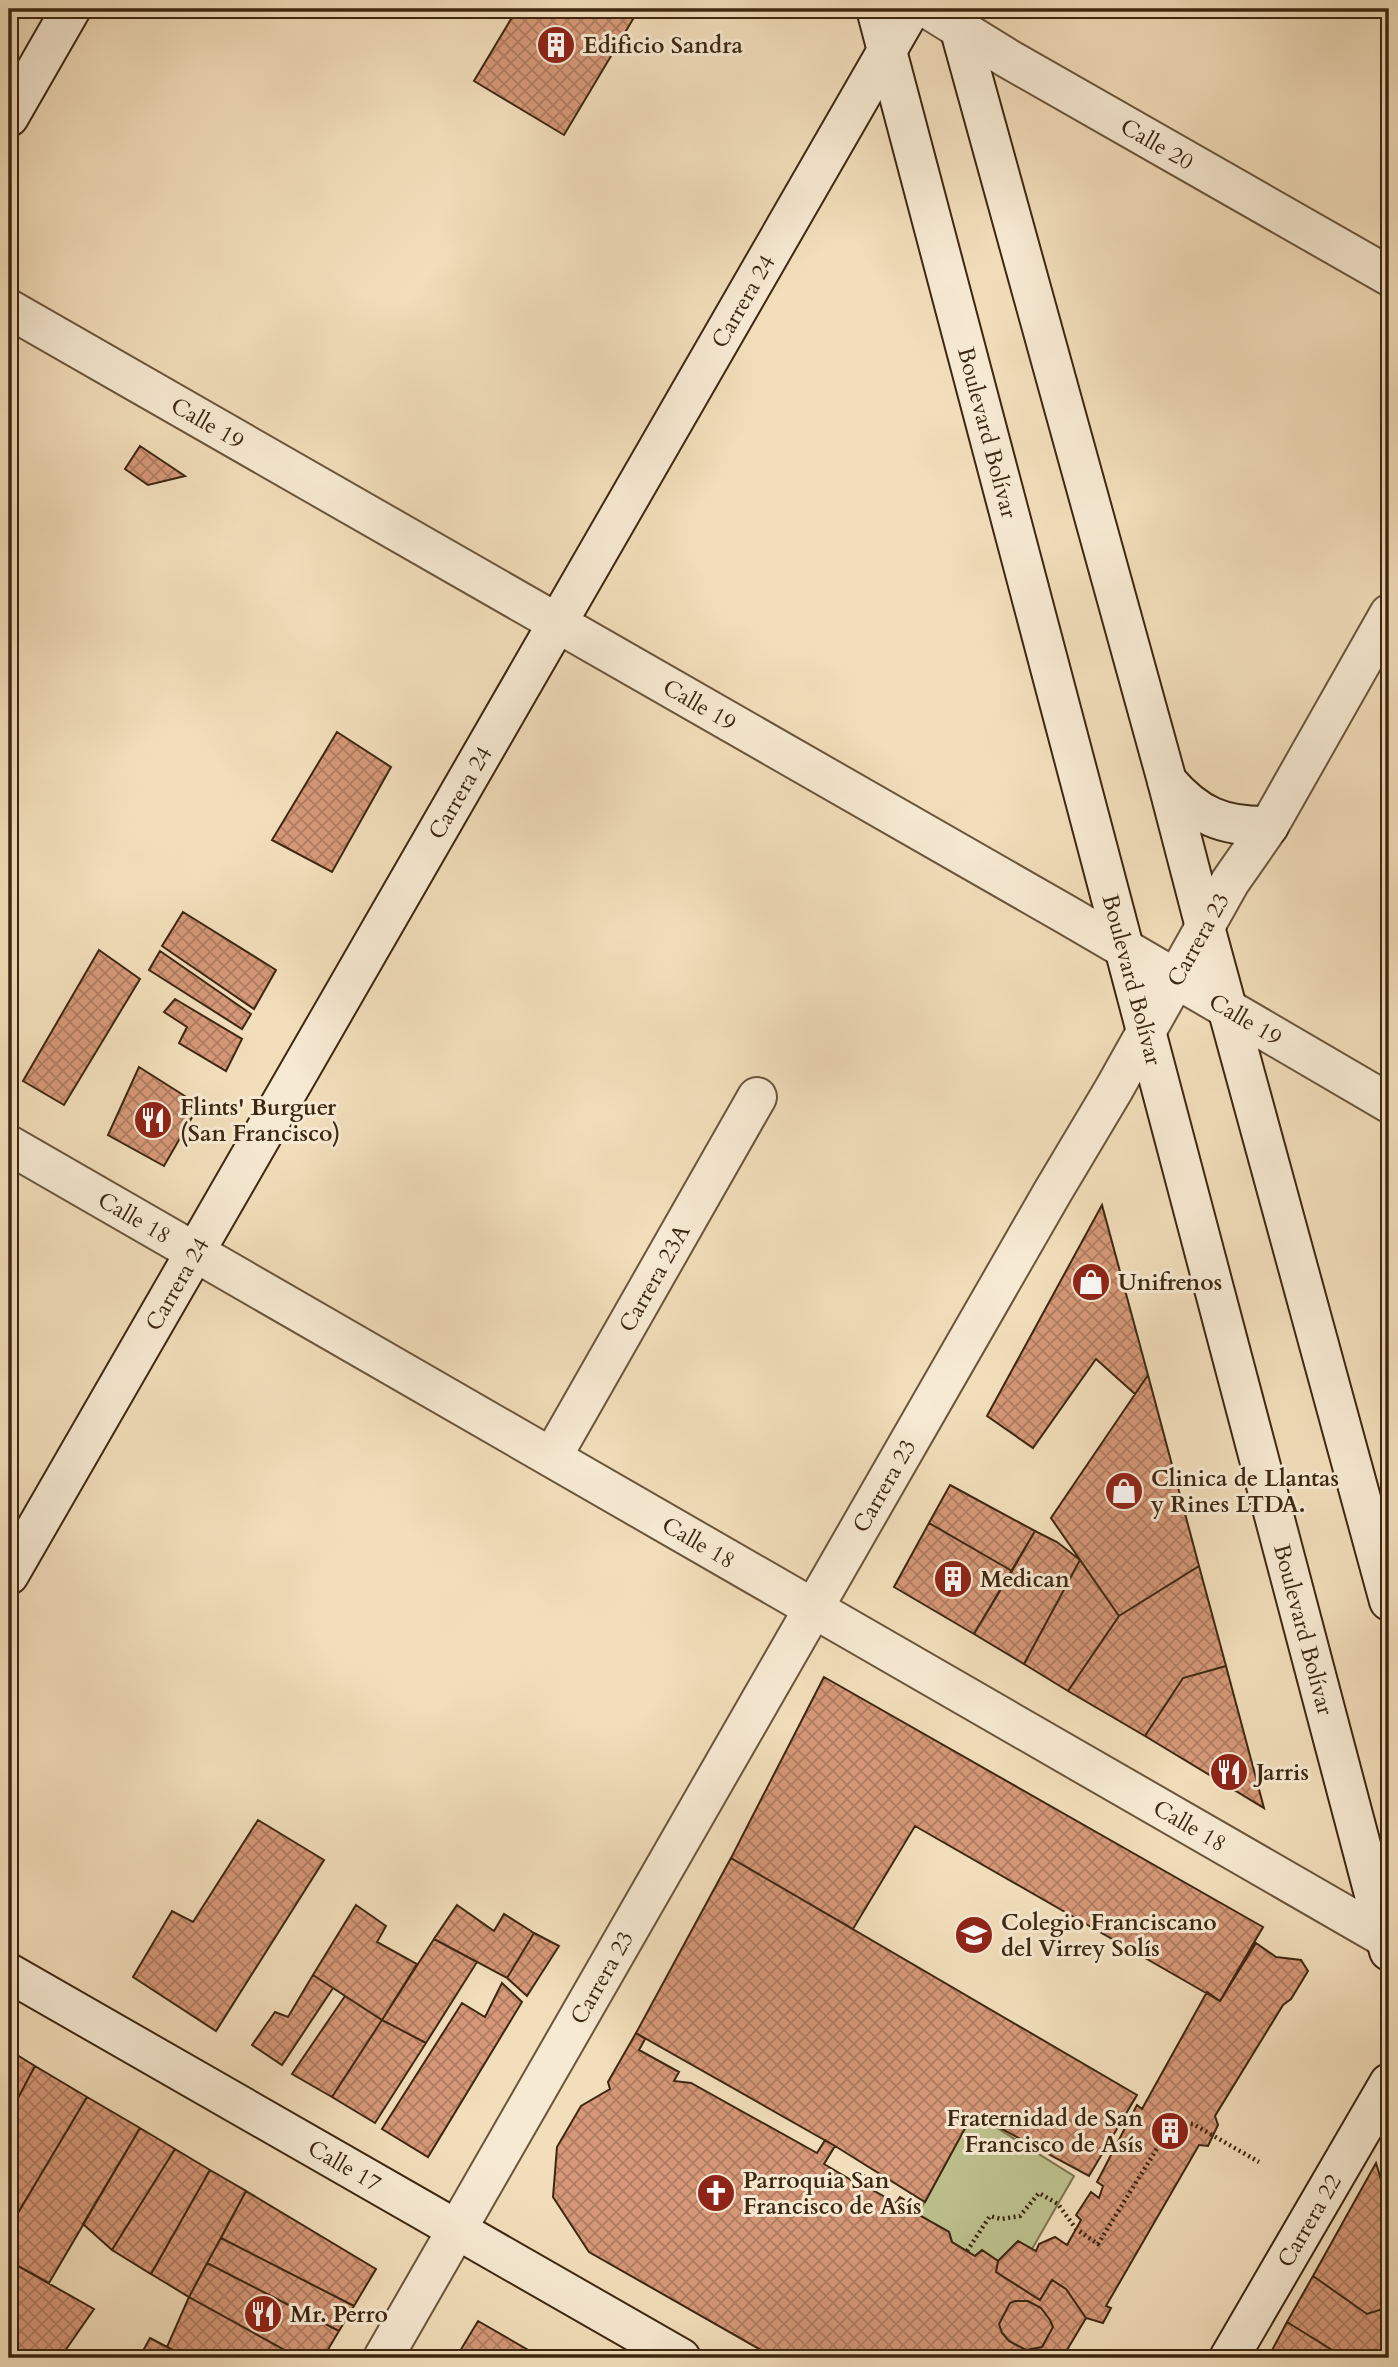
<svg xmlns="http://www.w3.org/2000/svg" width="1398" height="2367" font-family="Cardo,serif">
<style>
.park{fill:#bdc18e;stroke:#7d744f;stroke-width:2}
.building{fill:url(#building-cross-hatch);stroke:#3d2710;stroke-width:2}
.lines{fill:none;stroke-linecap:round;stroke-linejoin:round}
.street-casing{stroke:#6a553b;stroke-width:42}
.secondary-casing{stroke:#3d2710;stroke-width:42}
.path{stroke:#3d2710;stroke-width:4.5;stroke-dasharray:2 3.5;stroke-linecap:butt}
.street{stroke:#f7ead3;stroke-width:38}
.secondary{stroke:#f7ead3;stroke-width:38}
.labels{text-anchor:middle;stroke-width:6;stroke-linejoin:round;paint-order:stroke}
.poi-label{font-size:23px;font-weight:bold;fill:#3d2710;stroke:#f7ead3;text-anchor:start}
.street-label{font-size:23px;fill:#3d2710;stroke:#f7ead3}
</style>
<defs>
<pattern id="building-cross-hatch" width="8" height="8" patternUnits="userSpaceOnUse" patternTransform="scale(1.75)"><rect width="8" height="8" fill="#d69878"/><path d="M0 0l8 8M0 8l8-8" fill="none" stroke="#af7c61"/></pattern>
</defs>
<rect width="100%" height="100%" fill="#f2debb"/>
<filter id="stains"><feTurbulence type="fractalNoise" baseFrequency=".00286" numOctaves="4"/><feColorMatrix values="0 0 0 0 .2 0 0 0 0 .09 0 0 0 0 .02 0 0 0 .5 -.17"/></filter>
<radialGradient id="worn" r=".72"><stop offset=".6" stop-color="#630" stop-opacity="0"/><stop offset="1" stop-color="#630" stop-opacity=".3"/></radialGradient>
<path class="park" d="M 978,2116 L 1074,2176 L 1032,2249 L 998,2261 L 982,2250 L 975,2256 L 952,2242 L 949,2232 L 918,2214 L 970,2119 Z"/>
<path class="building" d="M 517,9 L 639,9 L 564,135 L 474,81 Z
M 140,446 L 185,476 L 148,485 L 125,469 Z
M 337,732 L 391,767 L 332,872 L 272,840 Z
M 183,912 L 276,970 L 254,1009 L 162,946 Z
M 99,950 L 140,979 L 64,1105 L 23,1081 Z
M 160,951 L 251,1014 L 242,1029 L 149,970 Z
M 175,999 L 242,1039 L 226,1071 L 179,1043 L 187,1027 L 164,1012 Z
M 139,1067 L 199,1105 L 164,1166 L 108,1135 Z
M 1102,1205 L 1148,1375 L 1135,1394 L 1096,1359 L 1033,1448 L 987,1416 Z
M 1148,1375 L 1199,1566 L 1119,1616 L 1051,1518 Z
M 950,1485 L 1035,1531 L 1012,1571 L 929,1523 Z
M 929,1523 L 1012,1571 L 974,1634 L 894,1587 Z
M 1035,1531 L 1057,1542 L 1080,1560 L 1024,1664 L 974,1634 Z
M 1080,1560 L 1119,1616 L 1068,1691 L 1024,1664 Z
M 1199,1566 L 1226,1666 L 1183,1678 L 1145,1736 L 1068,1691 L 1119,1616 Z
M 1226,1666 L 1264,1808 L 1145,1736 L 1183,1678 Z
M 824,1677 L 1263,1927 L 1220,2001 L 915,1826 L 853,1929 L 731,1858 Z
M 258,1820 L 324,1860 L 216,2031 L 133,1977 L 172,1911 L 193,1922 Z
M 731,1858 L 1137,2095 L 1089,2176 L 978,2116 L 970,2119 L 925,2202 L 835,2146 L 636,2033 Z
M 356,1905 L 386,1926 L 377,1942 L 417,1964 L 382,2020 L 313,1975 Z
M 457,1905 L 494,1931 L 504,1914 L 534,1933 L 507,1978 L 434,1939 Z
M 534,1933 L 559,1946 L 527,1996 L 507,1978 Z
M 434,1939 L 477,1962 L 426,2043 L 382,2020 Z
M 1256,1943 L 1276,1957 L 1301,1960 L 1308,1971 L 1291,1999 L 1283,2005 L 1215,2116 L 1218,2125 L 1208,2146 L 1199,2145 L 1106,2306 L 1111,2308 L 1103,2323 L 1086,2318 L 1066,2289 L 1052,2280 L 1040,2300 L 996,2272 L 998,2261 L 1018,2241 L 1036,2251 L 1039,2244 L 1055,2237 L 1067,2245 L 1081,2220 L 1076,2215 L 1091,2192 L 1099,2198 L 1103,2186 L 1097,2182 L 1137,2105 L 1142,2109 L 1207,1992 L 1220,2001 Z
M 313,1975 L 333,1988 L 282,2065 L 252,2045 L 275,2012 L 288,2017 Z
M 502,1983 L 522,2002 L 428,2157 L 382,2129 L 462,2003 L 485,2017 Z
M 345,1996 L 382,2020 L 332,2097 L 292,2074 Z
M 382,2020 L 426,2043 L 375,2123 L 332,2097 Z
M 636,2033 L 645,2039 L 639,2050 L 679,2072 L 674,2081 L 691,2083 L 817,2153 L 825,2140 L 835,2146 L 824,2164 L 858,2184 L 864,2175 L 875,2181 L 871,2189 L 896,2203 L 900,2197 L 913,2205 L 912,2211 L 949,2232 L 952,2242 L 975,2256 L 982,2250 L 998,2261 L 996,2272 L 1040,2300 L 1052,2280 L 1066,2289 L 1086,2318 L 1067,2350 L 1051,2358 L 775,2358 L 589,2252 L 553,2197 L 557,2147 L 581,2106 L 610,2089 L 608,2082 Z
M 9,2050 L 35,2066 L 9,2115 Z
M 35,2066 L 87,2097 L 9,2228 L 9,2115 Z
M 87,2097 L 140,2128 L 49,2283 L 9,2261 L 9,2228 Z
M 140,2128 L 175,2149 L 112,2250 L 83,2224 Z
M 175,2149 L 210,2170 L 151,2274 L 112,2250 Z
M 1376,2163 L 1389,2206 L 1389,2307 L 1367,2314 L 1313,2276 Z
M 210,2170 L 246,2191 L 189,2297 L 151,2274 Z
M 246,2191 L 376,2269 L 354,2306 L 221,2238 Z
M 221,2238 L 354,2306 L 339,2331 L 207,2263 Z
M 9,2261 L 94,2309 L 60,2358 L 9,2358 Z
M 207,2263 L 339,2331 L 323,2358 L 299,2358 L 189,2297 Z
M 1313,2276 L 1367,2314 L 1389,2307 L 1389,2358 L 1345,2358 L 1287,2322 Z
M 189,2297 L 299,2358 L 188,2358 L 167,2347 Z
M 1015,2301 L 1028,2301 L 1041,2308 L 1050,2320 L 1053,2327 L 1042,2347 L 1026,2350 L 1009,2341 L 1002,2333 L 999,2324 L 1010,2303 Z
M 478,2321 L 537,2355 L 535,2358 L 461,2358 L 457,2356 Z
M 1287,2322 L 1345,2358 L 1268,2358 Z
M 150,2338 L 167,2347 L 188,2358 L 139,2358 Z"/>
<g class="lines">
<defs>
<g id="street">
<path id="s1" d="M 928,9 L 1007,58 L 1389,276"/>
<path id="s2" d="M 9,309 L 1067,915 L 1389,1103"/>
<path id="s3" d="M 9,1145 L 1389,1940"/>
<path id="s4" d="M 552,1457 L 757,1097"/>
<path id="s5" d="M 383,2358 L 1052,1193 L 1114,1089 L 1230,882 L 1269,826 L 1389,614"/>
</g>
<g id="secondary">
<path id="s6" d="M 876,9 L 1389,1951"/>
<path d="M 954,9 L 1167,781 L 1205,927 L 1389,1601"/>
<path d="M 9,117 L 71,9"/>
<path d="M 1167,781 C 1197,816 1223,827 1269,826"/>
<path id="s7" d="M 9,1575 L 911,9"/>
<path id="s8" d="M 9,1973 L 681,2358"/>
<path id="s9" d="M 1229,2358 L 1389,2083"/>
</g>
</defs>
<use href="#street" class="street-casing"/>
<use href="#secondary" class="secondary-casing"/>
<path class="path" d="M 967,2251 L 990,2216 L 1001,2219 L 1020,2216 L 1039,2193 L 1058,2204 L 1076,2229 L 1098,2244 L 1169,2129 L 1179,2122 L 1193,2124 L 1259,2162"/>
<use href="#street" class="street"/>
<use href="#secondary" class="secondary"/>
</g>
<defs>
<symbol id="building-disc" viewBox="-11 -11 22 22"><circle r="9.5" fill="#8f2418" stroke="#f7ead3"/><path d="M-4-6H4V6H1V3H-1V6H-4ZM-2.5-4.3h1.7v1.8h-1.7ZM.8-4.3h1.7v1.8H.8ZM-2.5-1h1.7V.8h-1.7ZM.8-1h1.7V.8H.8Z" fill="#fff"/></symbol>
<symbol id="restaurant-disc" viewBox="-11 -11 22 22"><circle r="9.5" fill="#8f2418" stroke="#f7ead3"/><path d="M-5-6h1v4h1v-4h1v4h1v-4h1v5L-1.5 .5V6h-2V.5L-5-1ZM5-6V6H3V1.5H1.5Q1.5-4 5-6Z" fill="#fff"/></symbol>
<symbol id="shop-disc" viewBox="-11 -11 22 22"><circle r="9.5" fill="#8f2418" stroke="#f7ead3"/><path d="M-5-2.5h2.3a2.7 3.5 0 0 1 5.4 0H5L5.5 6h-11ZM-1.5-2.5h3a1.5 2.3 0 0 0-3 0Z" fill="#fff"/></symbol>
<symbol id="school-disc" viewBox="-11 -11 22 22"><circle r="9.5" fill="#8f2418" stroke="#f7ead3"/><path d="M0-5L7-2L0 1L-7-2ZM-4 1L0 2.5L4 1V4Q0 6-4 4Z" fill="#fff"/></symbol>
<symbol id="church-disc" viewBox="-11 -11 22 22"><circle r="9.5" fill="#8f2418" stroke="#f7ead3"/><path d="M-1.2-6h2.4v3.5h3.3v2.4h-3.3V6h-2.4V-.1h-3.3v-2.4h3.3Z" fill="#fff"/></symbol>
</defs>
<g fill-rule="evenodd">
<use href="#building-disc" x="534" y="23" width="44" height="44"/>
<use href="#restaurant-disc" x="131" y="1098" width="44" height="44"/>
<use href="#shop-disc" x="1069" y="1260" width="44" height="44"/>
<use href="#shop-disc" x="1102" y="1469" width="44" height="44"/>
<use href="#building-disc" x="931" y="1557" width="44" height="44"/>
<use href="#restaurant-disc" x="1207" y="1750" width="44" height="44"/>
<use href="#school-disc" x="952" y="1913" width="44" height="44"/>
<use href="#building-disc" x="1148" y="2109" width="44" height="44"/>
<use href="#church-disc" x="694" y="2171" width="44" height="44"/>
<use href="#restaurant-disc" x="241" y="2292" width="44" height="44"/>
</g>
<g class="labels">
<g class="poi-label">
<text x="583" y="53">Edificio Sandra</text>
<text x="180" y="1115">Flints' Burguer<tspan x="180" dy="26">(San Francisco)</tspan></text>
<text x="1118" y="1290">Unifrenos</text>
<text x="1151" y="1486">Clinica de Llantas<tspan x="1151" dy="26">y Rines LTDA.</tspan></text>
<text x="980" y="1587">Medican</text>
<text x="1256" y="1780">Jarris</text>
<text x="1001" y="1930">Colegio Franciscano<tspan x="1001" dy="26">del Virrey Solís</tspan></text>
<text x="1143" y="2126" text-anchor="end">Fraternidad de San<tspan x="1143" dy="26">Francisco de Asís</tspan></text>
<text x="743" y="2188">Parroquia San<tspan x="743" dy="26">Francisco de Asís</tspan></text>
<text x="290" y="2322">Mr. Perro</text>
</g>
<g class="street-label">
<text dy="8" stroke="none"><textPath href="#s1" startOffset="266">Calle 20</textPath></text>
<text dy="8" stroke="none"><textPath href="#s7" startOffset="1470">Carrera 24</textPath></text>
<text dy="8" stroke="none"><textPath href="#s2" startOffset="229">Calle 19</textPath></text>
<text dy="8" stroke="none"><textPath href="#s6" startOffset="438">Boulevard Bolívar</textPath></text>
<text dy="8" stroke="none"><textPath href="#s2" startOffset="796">Calle 19</textPath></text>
<text dy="8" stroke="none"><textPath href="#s7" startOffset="903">Carrera 24</textPath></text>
<text dy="8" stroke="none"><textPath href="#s5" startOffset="1636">Carrera 23</textPath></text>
<text dy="8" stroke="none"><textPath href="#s6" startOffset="1004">Boulevard Bolívar</textPath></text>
<text dy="8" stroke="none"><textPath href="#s2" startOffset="1426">Calle 19</textPath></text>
<text dy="8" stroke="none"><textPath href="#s3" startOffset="145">Calle 18</textPath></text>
<text dy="8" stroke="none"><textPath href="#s4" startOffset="206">Carrera 23A</textPath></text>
<text dy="8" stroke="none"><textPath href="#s7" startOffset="336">Carrera 24</textPath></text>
<text dy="8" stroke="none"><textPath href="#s5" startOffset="1006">Carrera 23</textPath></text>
<text dy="8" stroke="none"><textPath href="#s3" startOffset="796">Calle 18</textPath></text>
<text dy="8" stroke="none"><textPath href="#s6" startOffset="1676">Boulevard Bolívar</textPath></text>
<text dy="8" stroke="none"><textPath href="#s3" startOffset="1363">Calle 18</textPath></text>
<text dy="8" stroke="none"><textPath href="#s5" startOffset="439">Carrera 23</textPath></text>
<text dy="8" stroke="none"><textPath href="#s8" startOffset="387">Calle 17</textPath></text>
<text dy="8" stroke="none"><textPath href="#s9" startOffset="159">Carrera 22</textPath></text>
</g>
</g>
<rect width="1398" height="2367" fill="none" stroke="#f2debb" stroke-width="35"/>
<rect x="10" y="10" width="1377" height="2346" fill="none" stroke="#3d2710" stroke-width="3.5"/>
<rect x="18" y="18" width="1363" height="2332" fill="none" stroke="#3d2710" stroke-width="2"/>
<rect width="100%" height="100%" filter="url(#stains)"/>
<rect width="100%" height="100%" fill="url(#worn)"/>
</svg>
